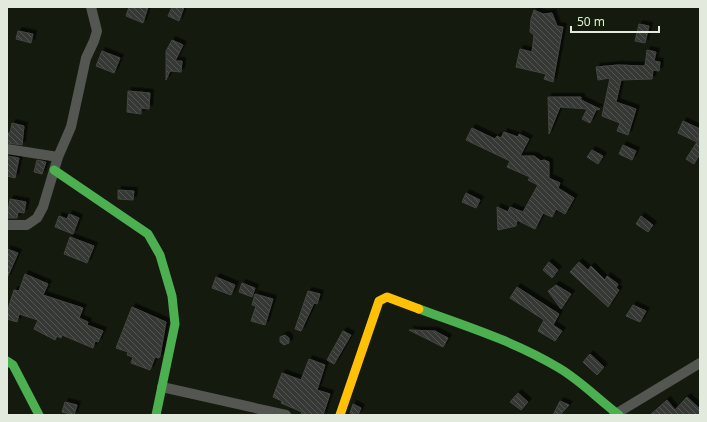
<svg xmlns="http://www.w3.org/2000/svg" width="707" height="422" font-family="'Noto Sans',sans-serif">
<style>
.building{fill:url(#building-back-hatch);stroke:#454543;filter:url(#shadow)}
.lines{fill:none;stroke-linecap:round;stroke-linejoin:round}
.street{stroke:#535651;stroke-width:10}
.fast{stroke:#4caf50;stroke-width:9}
.slow{stroke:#ffc107;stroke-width:9}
</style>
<defs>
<pattern id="building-back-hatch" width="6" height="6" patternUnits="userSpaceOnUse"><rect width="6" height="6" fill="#363734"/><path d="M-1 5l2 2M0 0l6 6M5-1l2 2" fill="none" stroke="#535451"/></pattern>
<filter id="shadow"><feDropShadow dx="3.5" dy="-3.5" stdDeviation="0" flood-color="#0009"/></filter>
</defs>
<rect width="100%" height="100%" fill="#141a0e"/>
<path class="building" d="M 129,7 L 148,7 L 143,23 L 126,16 Z
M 172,7 L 184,7 L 179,21 L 168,16 Z
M 534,10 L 543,14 L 552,13 L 557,26 L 563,27 L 553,82 L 544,79 L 546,74 L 516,67 L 520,49 L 532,52 L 534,35 L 530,32 L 531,19 Z
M 639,24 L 649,26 L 645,43 L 635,41 Z
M 18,31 L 33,34 L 31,43 L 16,39 Z
M 172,40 L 183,45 L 175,61 L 182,61 L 181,72 L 170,71 L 166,80 L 166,51 Z
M 647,50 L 656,52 L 654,61 L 660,62 L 659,71 L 653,70 L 652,79 L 621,80 L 616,102 L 636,109 L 628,135 L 617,131 L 620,123 L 602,116 L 610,78 L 598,80 L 596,67 L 618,65 L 645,66 Z
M 102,51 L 120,58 L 114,73 L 96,66 Z
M 128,91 L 150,93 L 149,109 L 141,108 L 141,114 L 127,112 Z
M 548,97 L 581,97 L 581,100 L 600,109 L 596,110 L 590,123 L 582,119 L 587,109 L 560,107 L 549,134 Z
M 683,121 L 700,129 L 698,141 L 700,137 L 700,154 L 694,164 L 686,159 L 697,142 L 678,133 Z
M 12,123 L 24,126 L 22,145 L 7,143 L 7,133 L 10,133 Z
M 472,128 L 495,139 L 497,136 L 501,138 L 504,132 L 518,137 L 519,134 L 529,139 L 520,156 L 534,156 L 541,161 L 544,160 L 549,162 L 549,178 L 560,183 L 558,188 L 574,198 L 565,214 L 556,209 L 552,217 L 543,213 L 535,229 L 517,220 L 516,226 L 498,230 L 497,207 L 508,212 L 510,207 L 523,212 L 538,185 L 528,180 L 530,177 L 507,167 L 510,161 L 466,140 Z
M 623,145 L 636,151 L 632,160 L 619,154 Z
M 592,150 L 603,156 L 598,164 L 587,157 Z
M 7,156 L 19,158 L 15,178 L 7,176 Z
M 37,160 L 46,162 L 42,174 L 34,172 Z
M 118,190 L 134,191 L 133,200 L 118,199 Z
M 466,193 L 480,200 L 476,208 L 462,202 Z
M 10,199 L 26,202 L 24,213 L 18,212 L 17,218 L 7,218 Z
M 69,214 L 79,218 L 73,234 L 55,227 L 59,216 L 67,219 Z
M 641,216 L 653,225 L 648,232 L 636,224 Z
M 70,237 L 94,246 L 87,263 L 64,254 Z
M 7,249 L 18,253 L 7,278 Z
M 549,262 L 558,270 L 552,278 L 543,270 Z
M 579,262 L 588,270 L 591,266 L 605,280 L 607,276 L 618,284 L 616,288 L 619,290 L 608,307 L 570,272 Z
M 25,274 L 48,284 L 43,295 L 83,308 L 79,318 L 88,322 L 87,325 L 103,331 L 98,342 L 95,341 L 93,348 L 62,335 L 61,338 L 57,336 L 55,340 L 34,329 L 38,320 L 19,314 L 17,322 L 7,319 L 7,312 L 14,290 L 19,291 Z
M 216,277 L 235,285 L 231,295 L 212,288 Z
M 242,283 L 255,288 L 252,297 L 239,292 Z
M 556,285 L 571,294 L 561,309 L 548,291 Z
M 517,287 L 559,314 L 553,325 L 562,331 L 555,341 L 538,331 L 544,320 L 510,298 Z
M 308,291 L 320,294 L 317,304 L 314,303 L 301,331 L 295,329 Z
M 255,294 L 273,299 L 265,325 L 251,321 L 256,306 L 252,305 Z
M 633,305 L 646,311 L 640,322 L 626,316 Z
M 132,307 L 166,322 L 160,356 L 159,358 L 155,357 L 150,370 L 131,363 L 133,357 L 127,355 L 128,352 L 116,348 Z
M 409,330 L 435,331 L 448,338 L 443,347 Z
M 343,331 L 351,335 L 334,364 L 327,360 Z
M 285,335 L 289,338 L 289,343 L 284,345 L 280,342 L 280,337 Z
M 590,354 L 604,367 L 597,375 L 583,362 Z
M 309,359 L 325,365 L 317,390 L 330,394 L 323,415 L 301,415 L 302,412 L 281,403 L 282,401 L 273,397 L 282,373 L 301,380 Z
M 518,393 L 528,402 L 521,410 L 510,402 Z
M 687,397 L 700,409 L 700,415 L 650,415 L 667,400 L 675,410 Z
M 560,401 L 569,405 L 560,415 L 553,415 Z
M 65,402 L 77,405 L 74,415 L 62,412 Z
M 353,404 L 361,408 L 358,415 L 350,413 Z"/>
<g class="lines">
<path class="street" d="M 7,149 L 58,157
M 7,225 L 27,225 L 37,218 L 43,207 L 58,157 L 71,127 L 86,58 L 94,41 L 97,31 L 91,7
M 162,387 L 286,415
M 614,415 L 700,363"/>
<path class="fast" d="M 54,170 L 148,234 L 160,255 L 172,296 L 175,324 L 156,415
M 419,309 C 466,326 516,342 559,368 C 581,381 599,400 619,415
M 7,361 L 13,365 L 39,415"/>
<path class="slow" d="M 340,415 L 379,301 L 387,297 L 419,309"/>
</g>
<rect width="707" height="422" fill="none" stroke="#e1eadc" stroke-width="16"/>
<path d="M571 26v6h88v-6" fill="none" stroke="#e1eadc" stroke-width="2"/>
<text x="577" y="26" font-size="12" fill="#e1eadc" stroke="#131f09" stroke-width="3" paint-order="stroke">50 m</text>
</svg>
